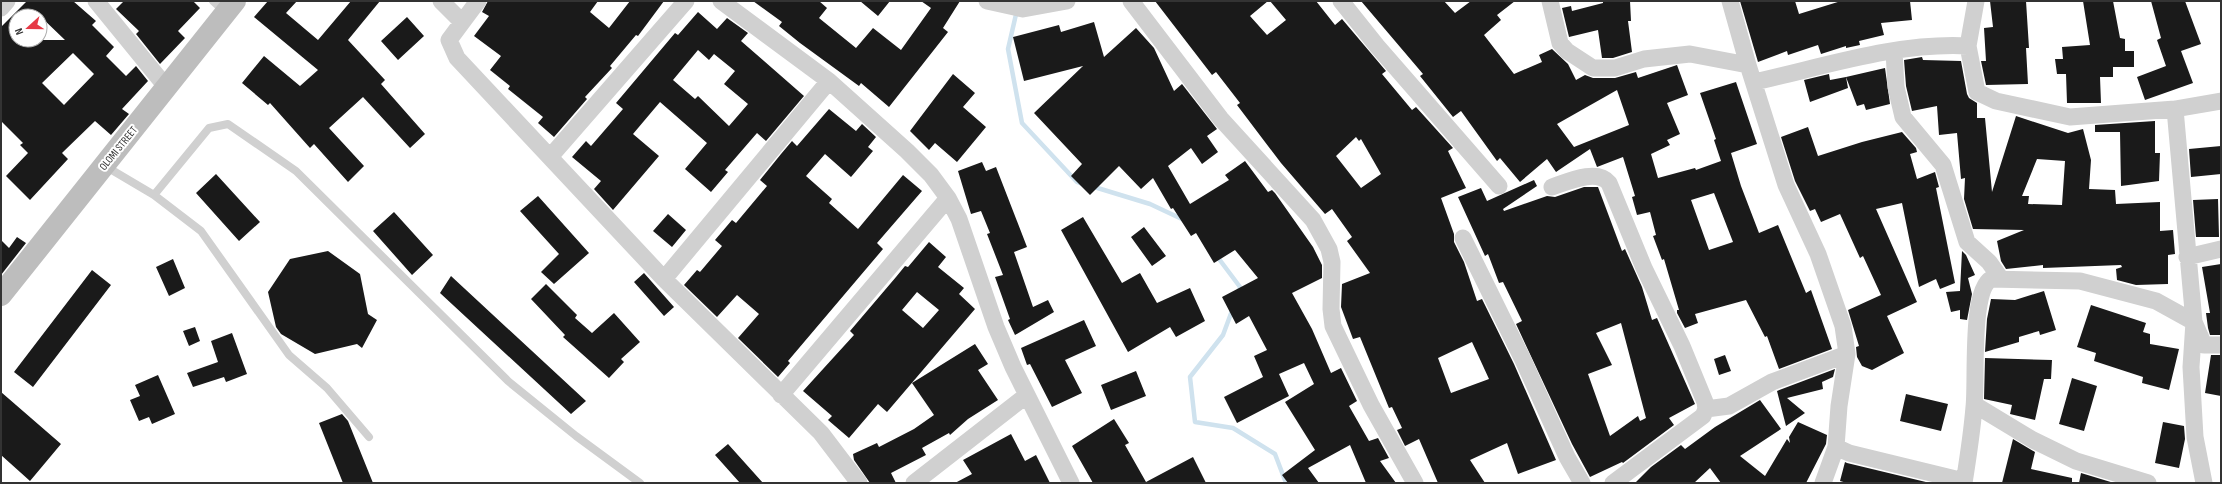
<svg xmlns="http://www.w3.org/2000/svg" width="2222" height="484" font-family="'Sofia Sans Condensed',sans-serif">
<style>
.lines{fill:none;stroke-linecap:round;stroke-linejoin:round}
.stream{stroke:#cfe2ee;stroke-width:4.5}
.building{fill:#1a1a1a;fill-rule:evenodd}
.service{stroke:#d0d0d0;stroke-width:8}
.minor{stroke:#d0d0d0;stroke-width:17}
.secondary{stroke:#bdbdbd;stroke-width:22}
.labels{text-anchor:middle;stroke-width:4;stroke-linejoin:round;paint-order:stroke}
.street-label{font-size:11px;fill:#333;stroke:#fff}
</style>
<rect width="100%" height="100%" fill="#fff"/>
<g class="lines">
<path class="stream" d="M 1017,10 L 1008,49 L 1022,123 L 1077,182 L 1082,184
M 1091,186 L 1150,204 L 1184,220
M 1216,255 L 1240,287 L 1239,292
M 1233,308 L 1223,335 L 1190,377 L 1195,422 L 1233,428 L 1275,454 L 1286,483"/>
</g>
<path class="building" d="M 27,1 L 73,1 L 96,21 L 92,25 L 114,47 L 106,56 L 126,76 L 136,66 L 148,81 L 122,109 L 129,114 L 111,135 L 95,121 L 62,153 L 68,159 L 30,200 L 6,176 L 28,153 L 20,145 L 23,143 L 1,121 L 1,27 ZM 16,16 L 40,16 L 65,40 L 16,40 ZM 73,53 L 94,74 L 64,105 L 42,83 Z
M 124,1 L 193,1 L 200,8 L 178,31 L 185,38 L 160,64 L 136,34 L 139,31 L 116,9 Z
M 268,1 L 297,1 L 286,13 L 318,40 L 351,1 L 380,1 L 348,40 L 385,80 L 381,84 L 425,134 L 410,148 L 363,97 L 329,128 L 364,166 L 348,182 L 314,144 L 310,148 L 270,103 L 268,105 L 242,83 L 264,56 L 300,86 L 318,70 L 254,17 Z
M 488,1 L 598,1 L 590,12 L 609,28 L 630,1 L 664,1 L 638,36 L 636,35 L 610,66 L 612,68 L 585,97 L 587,99 L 554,137 L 538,123 L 543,117 L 508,89 L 510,86 L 490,70 L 501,56 L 474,36 L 489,16 L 482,12 Z
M 753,1 L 819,1 L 827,8 L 819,18 L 856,48 L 873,28 L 901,50 L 931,8 L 921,1 L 960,1 L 943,28 L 948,32 L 889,107 L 861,83 L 859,86 L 800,43 L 779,26 L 782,22 Z
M 860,1 L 890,1 L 878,16 Z
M 1155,1 L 1268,1 L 1250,16 L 1267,35 L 1286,20 L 1270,1 L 1316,1 L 1335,25 L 1342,19 L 1386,71 L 1382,74 L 1412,110 L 1416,107 L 1453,148 L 1448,151 L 1466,188 L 1441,198 L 1454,234 L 1454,242 L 1464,262 L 1477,301 L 1482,299 L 1514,364 L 1556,460 L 1518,474 L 1507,443 L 1470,460 L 1485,483 L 1438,483 L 1419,439 L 1405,446 L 1397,430 L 1402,428 L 1392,407 L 1389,408 L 1360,337 L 1353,339 L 1341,307 L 1342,284 L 1370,273 L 1347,241 L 1352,237 L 1332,209 L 1325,214 L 1281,163 L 1237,105 L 1240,103 L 1216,72 L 1212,75 ZM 1356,137 L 1359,141 L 1361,139 L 1381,174 L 1361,188 L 1336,156 ZM 1472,342 L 1489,379 L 1451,393 L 1438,358 Z
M 1361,1 L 1444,1 L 1455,13 L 1471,1 L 1515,1 L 1497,15 L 1501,20 L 1484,35 L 1514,74 L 1542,62 L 1539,55 L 1552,49 L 1568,64 L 1576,80 L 1585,75 L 1593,78 L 1615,78 L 1636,72 L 1638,78 L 1677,65 L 1688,95 L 1667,103 L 1680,134 L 1667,140 L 1670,145 L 1651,154 L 1658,178 L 1695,168 L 1696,170 L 1721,161 L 1714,140 L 1716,139 L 1700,93 L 1736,82 L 1757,144 L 1731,153 L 1741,186 L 1759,233 L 1778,225 L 1806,293 L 1811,290 L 1832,349 L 1779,369 L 1767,336 L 1765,337 L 1746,300 L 1695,314 L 1698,323 L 1685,328 L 1677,313 L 1677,310 L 1679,310 L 1664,259 L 1662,260 L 1653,236 L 1656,235 L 1650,212 L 1637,215 L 1632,197 L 1635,196 L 1623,157 L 1597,167 L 1590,149 L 1556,172 L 1547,159 L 1520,182 L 1500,158 L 1497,161 L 1461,111 L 1453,117 L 1420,76 L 1423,74 ZM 1617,90 L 1629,125 L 1574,147 L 1557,124 ZM 1714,193 L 1733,242 L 1709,250 L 1691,200 Z
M 1603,1 L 1630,1 L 1631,21 L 1628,21 L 1632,52 L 1613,58 L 1602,58 L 1598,30 L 1569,37 L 1562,8 L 1571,6 L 1572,11 L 1603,3 Z
M 1740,1 L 1795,1 L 1799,14 L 1841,1 L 1910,1 L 1912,20 L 1881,23 L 1884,35 L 1859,41 L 1860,45 L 1846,48 L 1846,46 L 1821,54 L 1818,45 L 1788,55 L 1787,51 L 1758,62 Z
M 1990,1 L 2026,1 L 2029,48 L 2026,48 L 2028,84 L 1986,85 L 1981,61 L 1986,61 L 1984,28 L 1993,27 Z
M 2083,1 L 2113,1 L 2120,38 L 2125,39 L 2125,51 L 2134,51 L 2134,67 L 2113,67 L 2113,77 L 2100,77 L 2101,103 L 2067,103 L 2066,74 L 2057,74 L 2055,59 L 2063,59 L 2062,47 L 2090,45 Z
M 2151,1 L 2185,1 L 2201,44 L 2181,51 L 2193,83 L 2145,100 L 2137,77 L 2166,66 L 2157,40 L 2161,38 Z
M 698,12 L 717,29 L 727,18 L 748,33 L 741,41 L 804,96 L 766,141 L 757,133 L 725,170 L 728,172 L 711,192 L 685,169 L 707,143 L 660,102 L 633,134 L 659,156 L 613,210 L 594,189 L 601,181 L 572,157 L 586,141 L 591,146 L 623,109 L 616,103 L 675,33 L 678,35 ZM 698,50 L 709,60 L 714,54 L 735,71 L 724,84 L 748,104 L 729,126 L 698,96 L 695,99 L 673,80 Z
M 407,17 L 424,36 L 398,60 L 381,41 Z
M 1094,22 L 1104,57 L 1136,28 L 1154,48 L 1174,91 L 1182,84 L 1217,129 L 1207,136 L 1218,152 L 1202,164 L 1191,148 L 1168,166 L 1190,204 L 1229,180 L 1225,175 L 1245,161 L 1268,192 L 1272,190 L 1275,193 L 1313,247 L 1322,265 L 1322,278 L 1292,293 L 1312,329 L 1331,373 L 1341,368 L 1357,401 L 1349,406 L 1369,441 L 1378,438 L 1389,458 L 1380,461 L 1396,483 L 1366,483 L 1350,445 L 1308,468 L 1319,483 L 1288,483 L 1282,475 L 1315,450 L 1285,402 L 1314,384 L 1304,363 L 1279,374 L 1289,396 L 1237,423 L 1224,397 L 1263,377 L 1254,356 L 1267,350 L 1249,316 L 1236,324 L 1222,297 L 1258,278 L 1235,250 L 1214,263 L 1196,233 L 1191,236 L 1173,208 L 1171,209 L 1153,178 L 1141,189 L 1119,166 L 1090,195 L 1071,176 L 1082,164 L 1034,113 L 1083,66 L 1024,81 L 1013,37 L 1059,25 L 1061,32 Z
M 1922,57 L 1923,60 L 1961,61 L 1967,94 L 1969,98 L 1977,103 L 1977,118 L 1985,118 L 1992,192 L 2016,116 L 2068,133 L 2083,129 L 2091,160 L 2089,189 L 2115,190 L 2116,204 L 2160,202 L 2160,231 L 2173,230 L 2175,254 L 2168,255 L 2168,284 L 2136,285 L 2117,280 L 2116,269 L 2122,267 L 2121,265 L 2043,268 L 2043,265 L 2006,269 L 2001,261 L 1997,241 L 2024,230 L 1973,229 L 1964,199 L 1965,178 L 1961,179 L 1957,133 L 1939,135 L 1937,106 L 1912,111 L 1906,86 L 1904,60 ZM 2037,159 L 2065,161 L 2062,205 L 2028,204 L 2029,196 L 2022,196 Z
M 1885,68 L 1890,104 L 1866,110 L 1864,104 L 1857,106 L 1846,77 Z
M 953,74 L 975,93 L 963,107 L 986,127 L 957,162 L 935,143 L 929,150 L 910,131 Z
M 1829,74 L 1830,80 L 1846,77 L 1848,88 L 1810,102 L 1804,80 Z
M 829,109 L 856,131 L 862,124 L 876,137 L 868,147 L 873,151 L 851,177 L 825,154 L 806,176 L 832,199 L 829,203 L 858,229 L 903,175 L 922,191 L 877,243 L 883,249 L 788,361 L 790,363 L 778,377 L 738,338 L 759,314 L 737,295 L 717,317 L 684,285 L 697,270 L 700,272 L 722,246 L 715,240 L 732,220 L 736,223 L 767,186 L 760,180 L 781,154 L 792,141 L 797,146 Z
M 2155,121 L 2155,153 L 2160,153 L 2159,181 L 2121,186 L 2120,132 L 2095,132 L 2095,125 Z
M 1808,127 L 1818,156 L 1862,142 L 1902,132 L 1916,148 L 1917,152 L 1910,154 L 1917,179 L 1935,172 L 1939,187 L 1936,188 L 1955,283 L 1940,289 L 1936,279 L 1919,287 L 1902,203 L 1876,209 L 1917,302 L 1887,316 L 1904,353 L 1872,370 L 1862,366 L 1857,357 L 1856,347 L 1859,346 L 1848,310 L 1881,295 L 1863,256 L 1860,258 L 1840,214 L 1821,222 L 1815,209 L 1810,211 L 1795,181 L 1781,137 Z
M 2221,146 L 2221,174 L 2191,177 L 2189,149 Z
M 982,162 L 986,171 L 996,167 L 1027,247 L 1014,252 L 1033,307 L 1048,300 L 1054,312 L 1015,335 L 1008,320 L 1010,319 L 995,277 L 1003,275 L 987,234 L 990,233 L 981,211 L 971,214 L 958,171 Z
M 216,174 L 260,222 L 239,241 L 196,193 Z
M 1534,180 L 1537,186 L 1503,209 L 1504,211 L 1547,196 L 1555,197 L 1584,187 L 1598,187 L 1622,251 L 1625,249 L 1642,287 L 1652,320 L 1657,318 L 1695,404 L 1669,418 L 1674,425 L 1623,463 L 1622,462 L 1590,477 L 1572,444 L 1516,324 L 1522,321 L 1503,282 L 1499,283 L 1488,254 L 1485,256 L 1458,197 L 1481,188 L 1487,201 ZM 1621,323 L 1646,418 L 1640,421 L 1638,416 L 1610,436 L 1588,374 L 1612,365 L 1596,333 Z
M 538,196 L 589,253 L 554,284 L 541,272 L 559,254 L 520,211 Z
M 2218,199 L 2219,237 L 2196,237 L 2193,200 Z
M 394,212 L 433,255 L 412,275 L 373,231 Z
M 668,214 L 686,230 L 672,247 L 653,231 Z
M 1083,217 L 1122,283 L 1140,273 L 1157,303 L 1190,288 L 1205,321 L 1176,337 L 1170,327 L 1128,352 L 1061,230 Z
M 1144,227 L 1166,256 L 1152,266 L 1131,237 Z
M 17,237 L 26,243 L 1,275 L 1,240 L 9,248 Z
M 929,242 L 946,257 L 938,267 L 964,288 L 959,294 L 975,309 L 887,412 L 878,404 L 849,438 L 828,420 L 832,416 L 803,391 L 854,335 L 850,331 L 896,277 L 905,266 L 908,267 ZM 917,292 L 939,310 L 923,328 L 902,310 Z
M 328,251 L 360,274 L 368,314 L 377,320 L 362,348 L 357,344 L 315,354 L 281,334 L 276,327 L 268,292 L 290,259 Z
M 1962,251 L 1966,255 L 1975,275 L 1968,278 L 1972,294 L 1967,320 L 1960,319 L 1960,310 L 1951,312 L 1946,292 L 1960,291 Z
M 173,259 L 185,288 L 169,296 L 156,267 Z
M 2221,264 L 2221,335 L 2210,335 L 2208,328 L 2206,313 L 2210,313 L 2202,267 Z
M 92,270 L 111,285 L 33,387 L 14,372 Z
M 644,273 L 674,307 L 664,316 L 634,282 Z
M 451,276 L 586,401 L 571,414 L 440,293 Z
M 546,284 L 577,315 L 575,318 L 592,333 L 614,313 L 640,342 L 621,359 L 624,362 L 609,378 L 563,337 L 565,335 L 531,299 Z
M 2044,291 L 2056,330 L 2040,335 L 2039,331 L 2019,337 L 2019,342 L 1985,352 L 1987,319 L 1991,299 L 2015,300 Z
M 2091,305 L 2146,323 L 2143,332 L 2150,334 L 2150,344 L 2179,349 L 2169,390 L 2142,383 L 2143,377 L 2094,361 L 2096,353 L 2077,347 Z
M 1084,320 L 1096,346 L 1065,360 L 1082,393 L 1052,407 L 1030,364 L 1027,365 L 1021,348 Z
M 195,327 L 200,341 L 189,346 L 183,331 Z
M 232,333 L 247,374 L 226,382 L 224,377 L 193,387 L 187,373 L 218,362 L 211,341 Z
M 975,344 L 988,364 L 978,370 L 998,400 L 968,419 L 950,435 L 949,433 L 922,448 L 926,455 L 891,473 L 896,483 L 870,483 L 854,460 L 853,454 L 877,443 L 879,447 L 914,429 L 934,415 L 912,383 Z
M 1725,355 L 1731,371 L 1719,375 L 1714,359 Z
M 2211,355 L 2221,355 L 2221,396 L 2205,393 Z
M 1985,358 L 2052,360 L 2051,379 L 2044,379 L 2035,420 L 2010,414 L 2012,405 L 1984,399 Z
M 1835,369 L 1833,377 L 1822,382 L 1823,389 L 1787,398 L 1805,413 L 1786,426 L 1777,391 Z
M 1136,371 L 1146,396 L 1111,410 L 1101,385 Z
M 158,375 L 175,414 L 152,424 L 149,417 L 139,421 L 130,400 L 140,396 L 135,385 Z
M 2072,378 L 2097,386 L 2084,431 L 2059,424 Z
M 1,392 L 61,444 L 30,481 L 1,455 Z
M 1906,394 L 1948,404 L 1941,431 L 1900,421 Z
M 1760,400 L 1781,429 L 1740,456 L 1765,476 L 1787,439 L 1790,443 L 1789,437 L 1798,422 L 1827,435 L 1826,444 L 1806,483 L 1721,483 L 1710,468 L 1694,483 L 1635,483 L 1651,467 L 1681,445 L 1685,449 L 1715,427 Z
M 342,414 L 348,421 L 373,483 L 343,483 L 319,423 Z
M 1114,419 L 1129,443 L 1125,445 L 1146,482 L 1193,457 L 1206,483 L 1093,483 L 1072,446 Z
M 2163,422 L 2184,426 L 2185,439 L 2179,468 L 2155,463 Z
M 1011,434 L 1025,461 L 1036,455 L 1050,483 L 955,483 L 972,474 L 963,460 Z
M 2013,439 L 2035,452 L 2031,469 L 2072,478 L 2072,483 L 2002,483 Z
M 728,444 L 763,483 L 740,483 L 715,455 Z
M 1845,462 L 1847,463 L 1930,483 L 1847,483 L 1840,481 Z
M 2081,473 L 2114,483 L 2079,483 Z"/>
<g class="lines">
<path class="service" d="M 213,1 L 225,12
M 105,166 L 154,195 L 201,231 L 289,355 L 327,388 L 369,437
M 154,195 L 209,128 L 228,124 L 296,171 L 508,381 L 576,436 L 640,483"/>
<path class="minor" d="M 96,1 L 167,88
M 441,1 L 461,21
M 478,1 L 449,40 L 457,58 L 664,279 L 821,433 L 859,483
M 721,1 L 829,81 L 907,151 L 931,175 L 948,198 L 959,219 L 996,327 L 1013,367 L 1071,483
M 987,1 L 1023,9 L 1067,1
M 1131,1 L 1221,119 L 1313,220 L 1329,249 L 1332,262 L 1331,309 L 1333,326 L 1371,405 L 1415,483
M 1341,1 L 1377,46 L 1499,186
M 1550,1 L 1560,43 L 1567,51 L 1593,68 L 1615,68 L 1644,59 L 1690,54 L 1748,65
M 1730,1 L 1748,65 L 1786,185 L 1818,254 L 1843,326 L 1847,354 L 1839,406 L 1836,447 L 1849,453 L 1964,481
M 1976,1 L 1968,46 L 1977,92 L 1996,101 L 2070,117 L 2175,109 L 2221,101
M 1,8 L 7,1
M 1894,51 L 1896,87 L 1903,117 L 1943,165 L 1967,242 L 1989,262 L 2001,279
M 1754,82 C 1823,67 1897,42 1968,46
M 2175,109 L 2194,322 L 2191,367 L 2195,437 L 2204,483
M 550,157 L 686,1
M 1552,187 C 1567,182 1597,168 1609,183 L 1644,268 L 1682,346 L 1705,402 L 1706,409 L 1703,416 L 1613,483
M 1463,238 L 1523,360 L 1567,457 L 1582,483
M 2187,257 L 2221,249
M 664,279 L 829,81
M 781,395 L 948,198
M 1975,405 L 2033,440 L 2076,461 L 2148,483
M 1706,409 L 1729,406 L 1772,382 L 1847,354
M 914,483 L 1027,395
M 1823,483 L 1836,447
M 1964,483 C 1968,458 1972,432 1974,407 C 1977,382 1970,291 1991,279 L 2080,281 L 2156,301 L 2194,322 L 2204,345 L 2221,345"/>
<path class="secondary" d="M 1,295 L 235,1"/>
</g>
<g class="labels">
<g class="street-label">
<text transform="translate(118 148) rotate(-51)" y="4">OLOMI STREET</text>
</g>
</g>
<rect width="2222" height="484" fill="none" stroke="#333333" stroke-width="4"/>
<g transform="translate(28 28) rotate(249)"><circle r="19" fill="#ffffff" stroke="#adadad"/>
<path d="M0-3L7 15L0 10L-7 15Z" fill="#e63946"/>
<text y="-6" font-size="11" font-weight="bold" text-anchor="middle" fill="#333333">N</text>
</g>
</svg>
